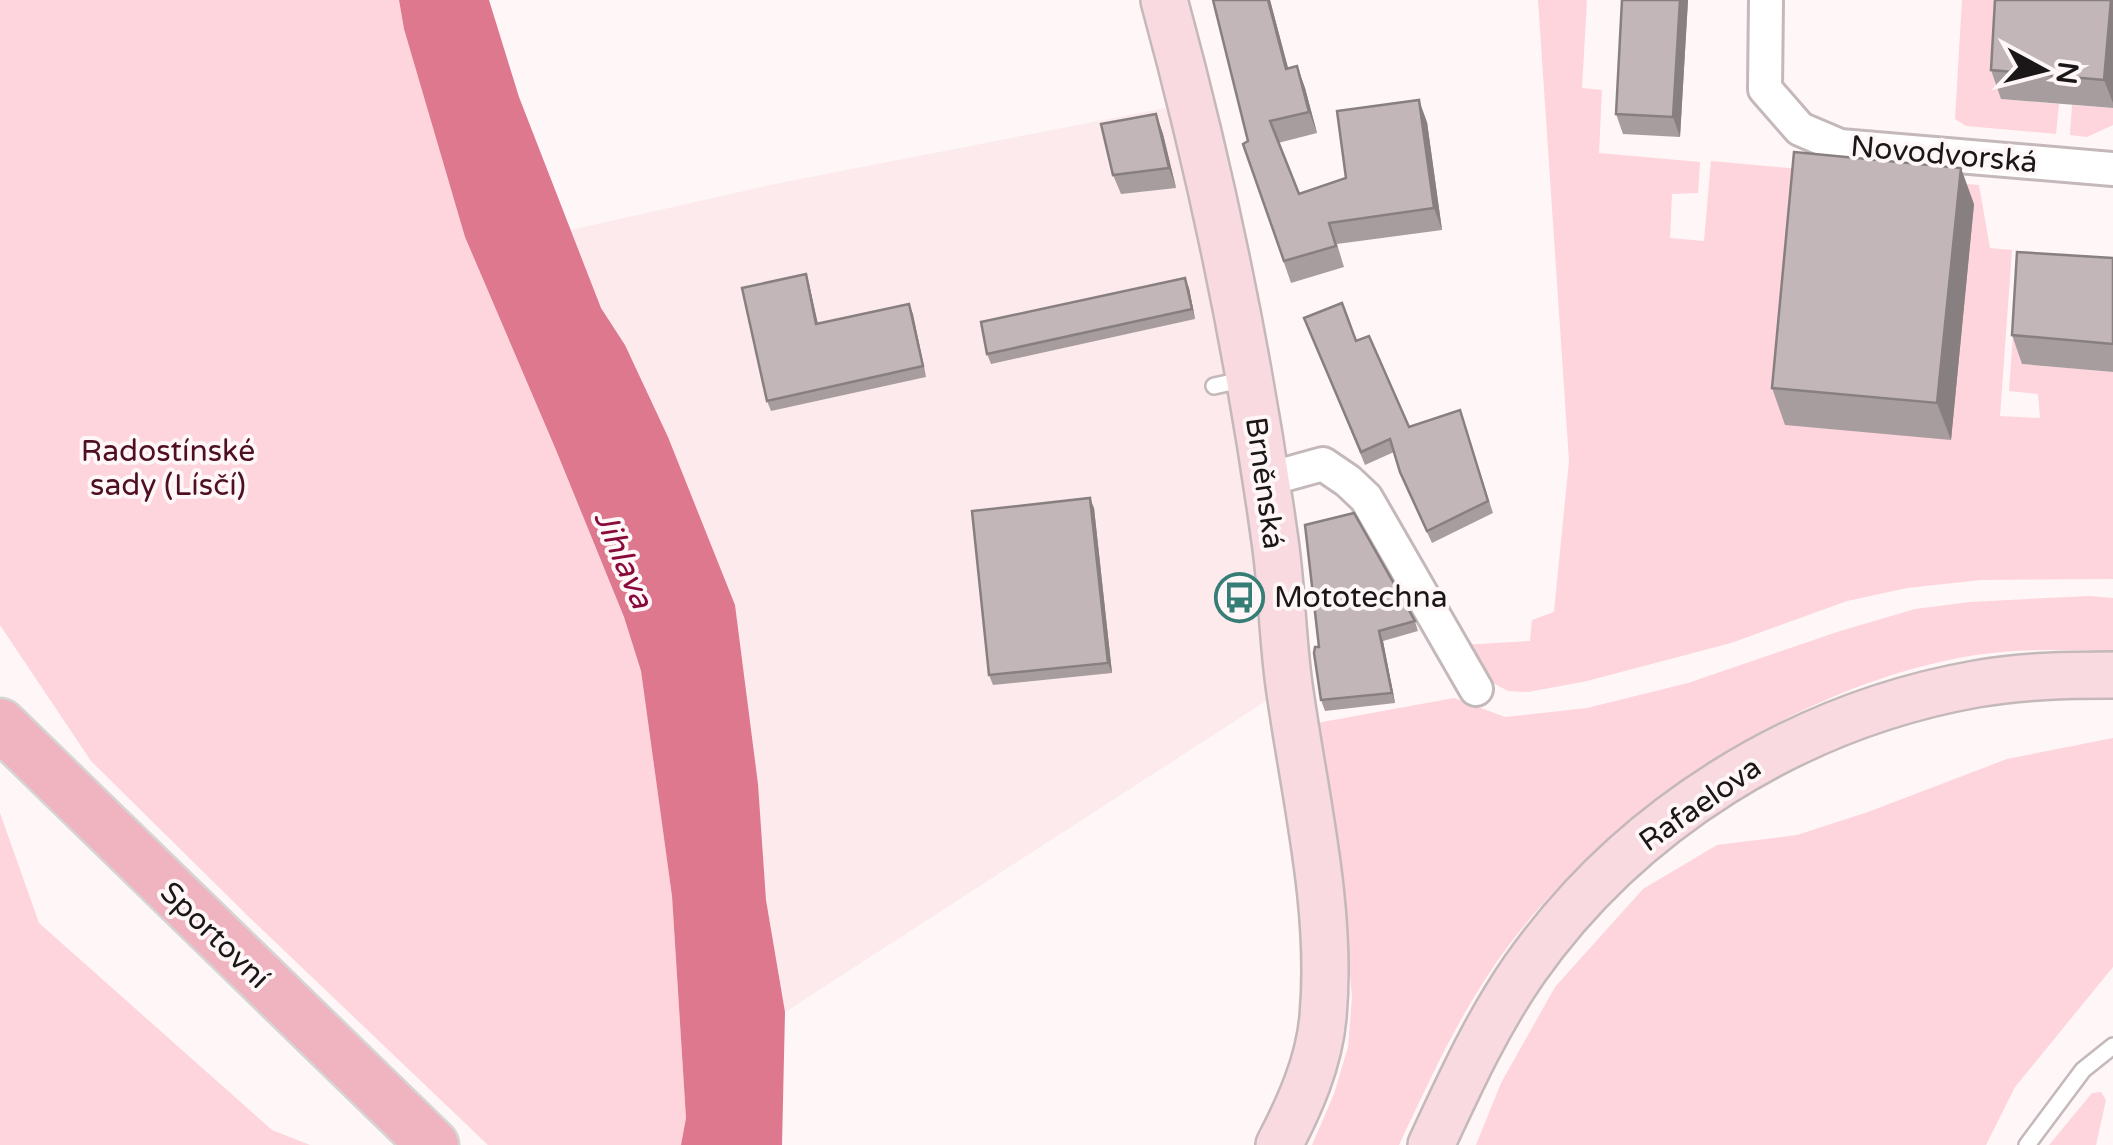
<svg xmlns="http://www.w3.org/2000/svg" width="2113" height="1145" font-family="'Varela Round',sans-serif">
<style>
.built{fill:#fceaed}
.green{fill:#fed5dc}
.water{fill:#dd788e}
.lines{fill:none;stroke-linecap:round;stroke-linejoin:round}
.lane-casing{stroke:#c4b8ba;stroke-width:20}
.street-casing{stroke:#c4b8ba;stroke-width:38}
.secondary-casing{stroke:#c4b8ba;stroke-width:50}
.primary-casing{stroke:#d6d5d5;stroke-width:55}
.lane{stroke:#fff;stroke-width:15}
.street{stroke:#fff;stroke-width:32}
.secondary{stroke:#f8dae0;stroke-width:45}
.primary{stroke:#f0b4c1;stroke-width:50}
.wall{fill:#a89d9e}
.shaded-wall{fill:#887f81}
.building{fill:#c3b6b8;stroke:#887f81;stroke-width:2.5}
.labels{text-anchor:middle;stroke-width:8;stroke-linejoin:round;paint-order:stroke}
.street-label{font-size:30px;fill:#1b1718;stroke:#fef6f7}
.park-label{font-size:30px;fill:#4e0f23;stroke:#fef6f7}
.poi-label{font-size:30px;fill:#1b1718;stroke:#fef6f7;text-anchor:start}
.water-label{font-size:32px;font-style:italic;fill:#880a3b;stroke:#fef6f7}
</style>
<rect width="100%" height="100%" fill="#fef6f7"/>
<path class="built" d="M 1191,103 L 1289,686 L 785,1012 L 766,900 L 758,784 L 735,605 L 668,437 L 625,345 L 601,308 L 571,230 L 780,183 Z"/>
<path class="green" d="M 0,0 L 399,0 L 404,29 L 465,237 L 556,450 L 624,617 L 641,671 L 672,896 L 686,1118 L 681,1145 L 488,1145 L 250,918 L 91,761 L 0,625 Z
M 1538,0 L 1587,0 L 1582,88 L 1602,90 L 1599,153 L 1700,162 L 1698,193 L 1672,194 L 1670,238 L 1704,241 L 1711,161 L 1979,185 L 1990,248 L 2012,250 L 2000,416 L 2040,418 L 2038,394 L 2009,391 L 2019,251 L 2070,254 L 2067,283 L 2022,364 L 2113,372 L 2113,579 L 1981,580 L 1907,588 L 1847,601 L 1731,643 L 1587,681 L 1528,692 L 1508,691 L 1482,677 L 1461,645 L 1530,641 L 1532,620 L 1554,612 L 1569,461 Z
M 1962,0 L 2054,0 L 2002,99 L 2059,104 L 2056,134 L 1966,126 L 1955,119 Z
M 2072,105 L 2113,108 L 2113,125 L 2087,137 L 2070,135 Z
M 2089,596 L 2113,598 L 2113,651 C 2069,650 2020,648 1976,655 C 1802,682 1614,806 1509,945 C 1463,1006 1431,1077 1399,1145 L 1312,1145 L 1334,1094 L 1348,1047 L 1352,997 L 1340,869 L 1317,723 L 1454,698 L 1505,717 L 1587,708 L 1688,683 L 1837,632 L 1915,609 L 1970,602 Z
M 2113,738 L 2113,967 L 2015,1087 L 1986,1145 L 1476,1145 L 1501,1083 L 1555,987 L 1643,889 L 1717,845 L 1797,835 L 1868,812 L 2007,759 Z
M 0,813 L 39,923 L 272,1130 L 310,1145 L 0,1145 Z
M 2101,1092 L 2106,1100 L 2096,1145 L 2049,1145 L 2092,1093 Z"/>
<path class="water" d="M 399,0 L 489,0 L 519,97 L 601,308 L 625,345 L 668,437 L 735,605 L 758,784 L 766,900 L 785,1012 L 782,1145 L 681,1145 L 686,1118 L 672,896 L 641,671 L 624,617 L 556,450 L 465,237 L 404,29 Z"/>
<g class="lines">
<defs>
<path id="lane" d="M 1214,386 L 1246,379
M 2027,1145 L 2083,1070 L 2113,1046"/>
<path id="street" d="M 1766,0 L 1765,89 L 1800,129 L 1840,146 L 2113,169
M 1265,480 L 1323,464 L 1348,481 L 1366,498 L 1476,689"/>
<path id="secondary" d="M 1164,0 C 1212,176 1249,354 1274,534 C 1282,584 1282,635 1289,685 C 1304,794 1333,907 1323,1017 C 1319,1062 1300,1105 1279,1145
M 1431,1145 C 1459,1085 1486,1025 1524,970 C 1629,820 1796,716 1976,684 C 2021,676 2067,675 2113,675"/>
<path id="primary" d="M 0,724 L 433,1145"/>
</defs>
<use href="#lane" class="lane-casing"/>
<use href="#street" class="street-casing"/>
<use href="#secondary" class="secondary-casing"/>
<use href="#primary" class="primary-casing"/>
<use href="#lane" class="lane"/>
<use href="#street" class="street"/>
<use href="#secondary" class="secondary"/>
<use href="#primary" class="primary"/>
</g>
<path class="wall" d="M 1270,0 L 1288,69 L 1297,66 L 1305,88 L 1317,133 L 1278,143 L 1299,194 L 1346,178 L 1427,122 L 1442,230 L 1337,244 L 1344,267 L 1291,283 L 1243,144 L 1248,141 Z
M 1688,0 L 1680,137 L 1623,134 L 1616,114 Z
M 2113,0 L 2113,108 L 2001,99 L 1991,70 Z
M 1156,114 L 1163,134 L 1176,188 L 1121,194 L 1113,175 Z
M 1974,204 L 1951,440 L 1785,425 L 1772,388 Z
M 2113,258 L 2113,372 L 2022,364 L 2012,335 Z
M 809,284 L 818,324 L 909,304 L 926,377 L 771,411 L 767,401 Z
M 1189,288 L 1195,319 L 991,364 L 987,354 Z
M 1309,330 L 1356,341 L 1409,427 L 1460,410 L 1493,513 L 1432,543 L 1405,485 L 1394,452 L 1365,465 Z
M 1094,508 L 1112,673 L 993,685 L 989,675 Z
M 1415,621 L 1418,631 L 1383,641 L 1395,703 L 1325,711 L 1321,700 L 1315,647 Z"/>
<path class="shaded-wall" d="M 1268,0 L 1270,0 L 1294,90 L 1286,69 Z
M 1680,0 L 1688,0 L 1680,137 L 1673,117 Z
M 2111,0 L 2113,0 L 2113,103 L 2104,80 Z
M 1297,66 L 1305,88 L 1317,133 L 1309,112 Z
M 1419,100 L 1427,122 L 1442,230 L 1434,208 Z
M 1156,114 L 1163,134 L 1176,188 L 1169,168 Z
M 1961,168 L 1974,204 L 1951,440 L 1937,403 Z
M 806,274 L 809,284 L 820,334 L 816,324 Z
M 1185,278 L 1189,288 L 1195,319 L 1192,309 Z
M 909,304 L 913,314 L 926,377 L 923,366 Z
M 1090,498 L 1094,508 L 1112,673 L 1108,663 Z
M 1379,631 L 1383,641 L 1395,703 L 1392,693 Z"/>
<path class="building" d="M 1213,0 L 1268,0 L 1286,69 L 1297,66 L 1309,112 L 1270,121 L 1299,194 L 1346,178 L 1337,111 L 1419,100 L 1434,208 L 1329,223 L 1336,246 L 1284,261 L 1243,144 L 1248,141 Z
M 1622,0 L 1680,0 L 1673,117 L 1616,114 Z
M 1995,0 L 2111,0 L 2104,80 L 1991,70 Z
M 1156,114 L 1169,168 L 1113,175 L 1101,124 Z
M 1794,152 L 1961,168 L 1937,403 L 1772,388 Z
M 2017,252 L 2113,258 L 2113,344 L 2012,335 Z
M 806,274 L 816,324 L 909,304 L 923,366 L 767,401 L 742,288 Z
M 1185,278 L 1192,309 L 987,354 L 981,322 Z
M 1342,303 L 1356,341 L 1369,336 L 1409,427 L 1460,410 L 1488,501 L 1427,531 L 1400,472 L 1390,439 L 1361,452 L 1304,318 Z
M 1090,498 L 1108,663 L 989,675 L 972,511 Z
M 1354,513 L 1415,621 L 1379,631 L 1392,693 L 1321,700 L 1314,653 L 1315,647 L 1319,647 L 1305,525 Z"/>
<defs>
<symbol id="bus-ring" viewBox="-11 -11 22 22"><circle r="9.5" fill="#fef6f7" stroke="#367d76" stroke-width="1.5"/><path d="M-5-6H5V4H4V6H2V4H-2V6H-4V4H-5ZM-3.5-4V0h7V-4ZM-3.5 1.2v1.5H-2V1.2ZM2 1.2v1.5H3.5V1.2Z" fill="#367d76"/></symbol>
</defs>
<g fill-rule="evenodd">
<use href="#bus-ring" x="1212" y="570" width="55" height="55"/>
</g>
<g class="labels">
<g class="street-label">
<text transform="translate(1944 154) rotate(5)" y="10">Novodvorská</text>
<text transform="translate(1265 483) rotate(82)" y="10">Brněnská</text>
<text transform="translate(1700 804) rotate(-35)" y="10">Rafaelova</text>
<text transform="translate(215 935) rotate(44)" y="10">Sportovní</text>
</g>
<g class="park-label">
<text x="168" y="461">Radostínské<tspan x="168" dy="34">sady (Lísčí)</tspan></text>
</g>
<g class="poi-label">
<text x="1274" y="607">Mototechna</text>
</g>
<g class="water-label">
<text transform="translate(624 559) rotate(67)" y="11">Jihlava</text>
</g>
</g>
<g transform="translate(2043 70) rotate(97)" stroke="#fef6f7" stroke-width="8" paint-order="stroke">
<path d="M0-8L18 38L0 25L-18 38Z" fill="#1b1718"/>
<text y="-15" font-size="28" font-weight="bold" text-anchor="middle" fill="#1b1718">N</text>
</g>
</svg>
